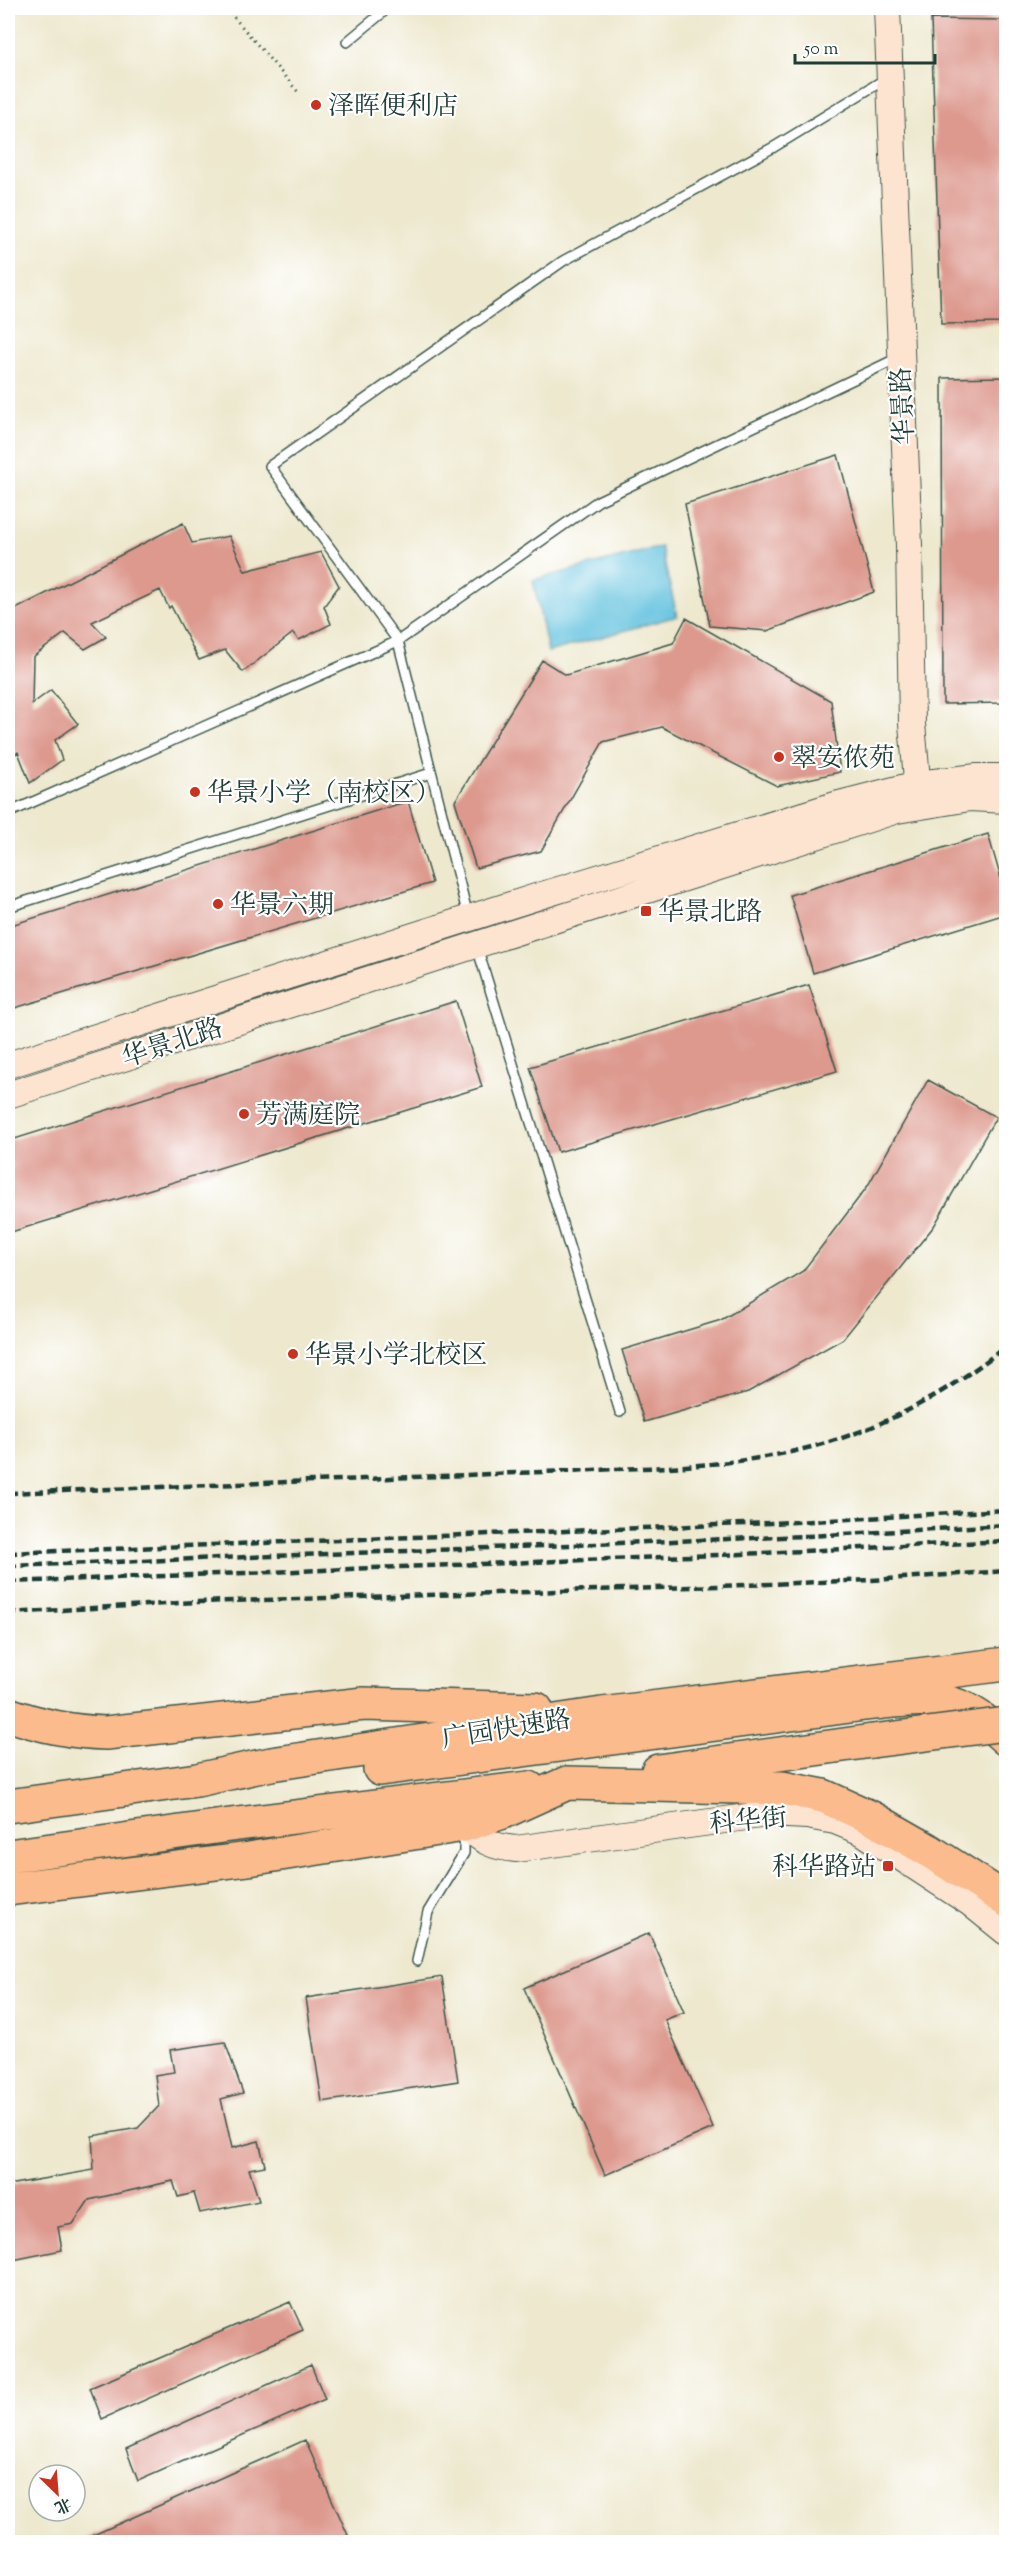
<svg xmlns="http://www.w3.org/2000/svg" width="1014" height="2550" font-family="'Sorts Mill Goudy','Noto Serif SC',serif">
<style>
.water{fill:#60c1de;stroke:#407f89;stroke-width:1.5}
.building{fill:#dd998e}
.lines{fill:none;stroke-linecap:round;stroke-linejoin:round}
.lane-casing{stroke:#3e574b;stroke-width:12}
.secondary-casing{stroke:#3e574b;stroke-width:28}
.highway-casing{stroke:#3e574b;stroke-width:36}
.path{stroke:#3e574b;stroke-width:3;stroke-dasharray:1.5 4.5;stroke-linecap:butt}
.lane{stroke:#fff;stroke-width:9}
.secondary{stroke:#fde4d1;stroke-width:26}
.highway{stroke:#fbbb8c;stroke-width:33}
.rail{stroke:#1f3d34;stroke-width:4.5;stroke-dasharray:9 4.5;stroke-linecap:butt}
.highway-bridge-casing{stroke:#3e574b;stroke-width:36;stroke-linecap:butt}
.highway-bridge{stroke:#fbbb8c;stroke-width:33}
.poi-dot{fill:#c8321e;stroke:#fff;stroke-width:2}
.labels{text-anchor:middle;stroke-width:4.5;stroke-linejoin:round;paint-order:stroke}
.poi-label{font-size:26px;fill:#1f3d34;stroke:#fff;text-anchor:start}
.street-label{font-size:26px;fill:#1f3d34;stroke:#fff}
</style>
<rect width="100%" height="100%" fill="#fff"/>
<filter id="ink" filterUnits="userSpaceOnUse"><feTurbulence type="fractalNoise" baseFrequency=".0167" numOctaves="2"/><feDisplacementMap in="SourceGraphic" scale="12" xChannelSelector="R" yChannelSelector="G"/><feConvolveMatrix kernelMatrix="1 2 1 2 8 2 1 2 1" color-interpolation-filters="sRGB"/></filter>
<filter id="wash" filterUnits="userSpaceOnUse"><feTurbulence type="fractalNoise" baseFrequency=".008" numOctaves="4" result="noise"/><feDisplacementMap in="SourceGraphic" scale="24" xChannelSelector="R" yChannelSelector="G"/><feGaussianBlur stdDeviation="1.35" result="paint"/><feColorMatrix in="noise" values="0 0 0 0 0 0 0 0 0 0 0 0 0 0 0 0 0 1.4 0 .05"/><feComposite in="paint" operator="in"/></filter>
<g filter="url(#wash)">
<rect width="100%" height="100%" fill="#ede8ce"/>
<path class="water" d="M 661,547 L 677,616 L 548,652 L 533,580 Z"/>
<g id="blocks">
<path class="building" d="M 931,19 L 1006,20 L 1006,323 L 941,324 Z
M 1006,377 L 1006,703 L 943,704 L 942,378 Z
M 838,455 L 874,592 L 767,631 L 710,626 L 685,504 Z
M 183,523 L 192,543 L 229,536 L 245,571 L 321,552 L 339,586 L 324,606 L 331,624 L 299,640 L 293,633 L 243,672 L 225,650 L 199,660 L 171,606 L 169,608 L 160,590 L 92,622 L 106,637 L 85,649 L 65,633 L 33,657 L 32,704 L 51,690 L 78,724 L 55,740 L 62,760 L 30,783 L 18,752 L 8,760 L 8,613 Z
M 686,618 L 831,701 L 840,772 L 777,786 L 662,727 L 603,742 L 541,851 L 476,868 L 455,801 L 542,660 L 566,675 L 673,643 Z
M 408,801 L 432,883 L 8,1010 L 8,926 Z
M 988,834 L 1006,896 L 1006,914 L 813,973 L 790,895 Z
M 809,985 L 837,1071 L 558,1152 L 530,1067 Z
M 456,1001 L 482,1087 L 8,1233 L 8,1141 Z
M 928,1080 L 996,1117 L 934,1226 L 843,1339 L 748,1392 L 644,1422 L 622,1350 L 721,1320 L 803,1271 L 867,1187 Z
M 649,1933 L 684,2012 L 665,2020 L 713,2128 L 605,2175 L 524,1988 Z
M 442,1977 L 458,2081 L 322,2102 L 306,1998 Z
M 225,2042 L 243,2093 L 221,2099 L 232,2148 L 259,2141 L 265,2166 L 249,2169 L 259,2201 L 200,2213 L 194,2193 L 178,2197 L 173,2181 L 89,2200 L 73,2224 L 58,2227 L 62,2250 L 8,2261 L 8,2185 L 94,2170 L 92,2136 L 138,2128 L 159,2106 L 155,2075 L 174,2072 L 170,2050 Z
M 290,2302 L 303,2330 L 102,2419 L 90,2388 Z
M 311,2365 L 325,2399 L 138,2481 L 126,2449 Z
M 305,2440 L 348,2535 L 332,2542 L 78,2542 Z"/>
</g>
</g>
<g filter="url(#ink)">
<use href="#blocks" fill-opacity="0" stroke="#3e574b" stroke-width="1.5"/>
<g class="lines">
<defs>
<path id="lane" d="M 347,42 L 388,8
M 887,78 L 774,147 L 563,261 L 270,466 L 398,641 L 598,501 L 900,357
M 8,813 L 398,641 L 468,916
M 8,907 L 431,773
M 477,947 L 620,1412
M 417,1961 L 428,1912 L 464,1853 L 464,1831"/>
<path id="secondary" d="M 887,8 L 909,545 L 912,724 L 919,801
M 8,1065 L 539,896 L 839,804 L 917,784 L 977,777 L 1006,777
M 8,1095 L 897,810 L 970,798 L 1006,800
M 464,1825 C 482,1841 492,1847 516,1849 L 768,1814 L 807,1816 L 835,1821 L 862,1832 L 970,1903 L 1006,1932"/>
<path id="highway" d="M 8,1714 C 41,1726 71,1732 106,1733 L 364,1704 L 536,1709
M 380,1769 L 865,1704 C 930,1697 956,1692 1006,1739
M 658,1771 L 872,1741
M 8,1806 L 197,1780 L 271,1764 L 602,1714 L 1006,1664
M 8,1856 L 230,1825 L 529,1788
M 8,1889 L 249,1859 L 464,1825 L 503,1812 L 567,1783 L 782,1788 L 823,1796 L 872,1818 L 928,1850 L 1006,1900"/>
</defs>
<use href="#lane" class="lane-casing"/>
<use href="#secondary" class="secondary-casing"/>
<use href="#highway" class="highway-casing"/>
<path class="path" d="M 226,8 L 298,92"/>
<use href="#lane" class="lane"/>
<use href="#secondary" class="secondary"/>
<use href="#highway" class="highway"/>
<path class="rail" d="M 8,1493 L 669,1467 C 805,1460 899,1431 1006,1346
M 8,1553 L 795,1522 L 1006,1510
M 8,1566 L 807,1536 L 1006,1525
M 8,1582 L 742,1554 L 1006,1541
M 8,1613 L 198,1602 L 692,1587 L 872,1580 L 1006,1571"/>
<defs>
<path id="highway-bridge" d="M 872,1741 L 1006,1724"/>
</defs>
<use href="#highway-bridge" class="highway-bridge-casing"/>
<use href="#highway-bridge" class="highway-bridge"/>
</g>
</g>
<g class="poi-dot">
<circle cx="316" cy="105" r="6"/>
<circle cx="779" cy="757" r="6"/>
<circle cx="195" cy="792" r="6"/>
<circle cx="218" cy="904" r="6"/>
<rect x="640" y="905" width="12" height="12" rx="3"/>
<circle cx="244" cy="1114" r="6"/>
<circle cx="293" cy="1354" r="6"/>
<rect x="882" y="1860" width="12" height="12" rx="3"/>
</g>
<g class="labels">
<g class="poi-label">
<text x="328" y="114">泽晖便利店</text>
<text x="791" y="766">翠安侬苑</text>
<text x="207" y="801">华景小学（南校区）</text>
<text x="230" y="913">华景六期</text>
<text x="658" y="920">华景北路</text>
<text x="256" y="1123">芳满庭院</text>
<text x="305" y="1363">华景小学北校区</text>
<text x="876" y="1875" text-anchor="end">科华路站</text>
</g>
<g class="street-label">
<text transform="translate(902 406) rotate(-93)" y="9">华景路</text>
<text transform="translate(172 1042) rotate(-18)" y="9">华景北路</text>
<text transform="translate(506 1728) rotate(-9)" y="9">广园快速路</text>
<text transform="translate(748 1820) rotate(-5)" y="9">科华街</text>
</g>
</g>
<rect width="1014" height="2550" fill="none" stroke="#fff" stroke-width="30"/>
<g transform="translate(57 2493) rotate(155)"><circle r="28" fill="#ffffff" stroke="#a5b1ae" stroke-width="1.5"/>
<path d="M0-4.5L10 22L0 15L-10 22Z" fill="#c8321e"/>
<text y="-9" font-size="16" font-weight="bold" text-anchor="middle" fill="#1f3d34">北</text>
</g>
<path d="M795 54v9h140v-9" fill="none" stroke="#1f3d34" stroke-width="3"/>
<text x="804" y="54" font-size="18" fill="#1f3d34" stroke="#ffffff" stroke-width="4.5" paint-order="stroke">50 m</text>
</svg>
